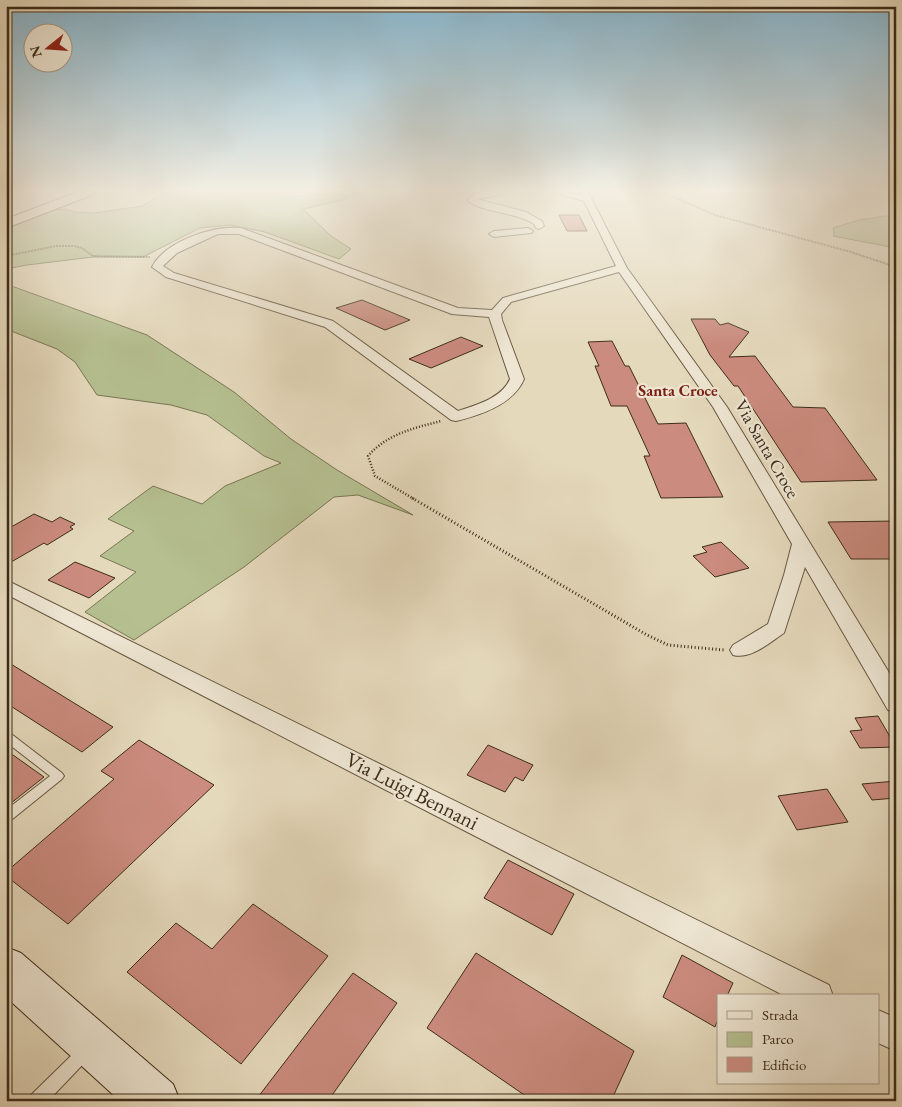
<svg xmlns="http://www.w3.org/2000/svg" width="902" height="1107" font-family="'EB Garamond',serif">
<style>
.green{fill:#b5bf90;stroke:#797654}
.building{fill:#cb8b7e;stroke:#3d2c18}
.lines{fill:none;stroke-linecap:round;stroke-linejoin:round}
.lane-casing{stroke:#675741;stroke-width:2}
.street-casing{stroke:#675741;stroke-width:2}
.secondary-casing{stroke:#3d2c18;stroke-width:2}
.path-far2{stroke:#3d2c18;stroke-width:2;stroke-dasharray:0.5 1;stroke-linecap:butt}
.path-far1{stroke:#3d2c18;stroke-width:2.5;stroke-dasharray:1 2;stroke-linecap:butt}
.path{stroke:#3d2c18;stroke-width:3;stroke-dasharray:1 2.5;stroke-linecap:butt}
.lane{fill:#eee6d3;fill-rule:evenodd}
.street{fill:#eee6d3;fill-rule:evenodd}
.secondary{fill:#eee6d3;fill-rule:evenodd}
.labels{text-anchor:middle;stroke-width:4.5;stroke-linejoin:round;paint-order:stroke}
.far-neighbourhood-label{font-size:16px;font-weight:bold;fill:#7a1f14;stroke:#eee6d3}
.street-label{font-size:18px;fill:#3d2c18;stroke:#eee6d3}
.near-street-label{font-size:21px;fill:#3d2c18;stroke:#eee6d3}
</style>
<rect width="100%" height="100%" fill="#e5d9bc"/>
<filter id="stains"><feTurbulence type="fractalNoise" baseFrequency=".004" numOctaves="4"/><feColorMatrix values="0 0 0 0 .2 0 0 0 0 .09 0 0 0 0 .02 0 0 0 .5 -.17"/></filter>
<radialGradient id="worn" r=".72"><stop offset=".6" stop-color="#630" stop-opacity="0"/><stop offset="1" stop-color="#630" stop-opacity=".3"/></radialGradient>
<path class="green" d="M 167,192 L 269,192 C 291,200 314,194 336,192 C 345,191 355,192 364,192 L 339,201 L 303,209 L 331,236 L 351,249 L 339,259 L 265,232 L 230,225 L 200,228 L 143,257 L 93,257 L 27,265 L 6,269 L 6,228 L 45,211 L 67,209 L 74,212 L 94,213 L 142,206 Z
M 885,216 L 896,217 L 896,248 L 833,236 L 834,235 L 833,228 L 859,220 Z
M 6,284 L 147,335 L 234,392 L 291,439 L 337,470 L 413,515 L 358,495 L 334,497 L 244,567 L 134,640 L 85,612 L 136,572 L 100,556 L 134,531 L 108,519 L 153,486 L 202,504 L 225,486 L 281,463 L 264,456 L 207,415 L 171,405 L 97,395 L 75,362 L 57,349 L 6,329 Z"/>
<path class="building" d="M 559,215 L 579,215 L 587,231 L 567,231 Z
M 362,300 L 410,320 L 385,330 L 336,308 Z
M 691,319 L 715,319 L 720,325 L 728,323 L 749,332 L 729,357 L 755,356 L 793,407 L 825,408 L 877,480 L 801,482 L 738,386 L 734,386 L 710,355 Z
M 461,337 L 483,346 L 431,368 L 409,359 Z
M 612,341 L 625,366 L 629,366 L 658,424 L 686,423 L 723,497 L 661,498 L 644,456 L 650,456 L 627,406 L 611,406 L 595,366 L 599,366 L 588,342 Z
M 34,514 L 52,522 L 60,517 L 75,524 L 70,527 L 73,529 L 47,545 L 44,543 L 6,565 L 6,530 Z
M 896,521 L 896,559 L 851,559 L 828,522 Z
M 721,542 L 749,568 L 715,577 L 693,556 L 707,552 L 702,547 Z
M 75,562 L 115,578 L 89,598 L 48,580 Z
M 6,661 L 113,727 L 82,752 L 6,703 Z
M 878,716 L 896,747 L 860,748 L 850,731 L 862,730 L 855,718 Z
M 139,740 L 214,785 L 68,924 L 6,876 L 6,872 L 114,779 L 101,771 Z
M 488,745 L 533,765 L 523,781 L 515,777 L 505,792 L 467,775 Z
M 6,750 L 44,777 L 6,807 Z
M 896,781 L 896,798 L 872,800 L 862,784 Z
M 827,789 L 848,822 L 797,830 L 778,796 Z
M 508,860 L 574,894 L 552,935 L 484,898 Z
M 253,904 L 328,956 L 241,1064 L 127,972 L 176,923 L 212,949 Z
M 476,953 L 634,1051 L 611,1101 L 533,1101 L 427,1028 Z
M 682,955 L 733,983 L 727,996 L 718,996 L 718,1019 L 715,1027 L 663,997 Z
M 353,973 L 397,1003 L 328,1101 L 255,1101 Z"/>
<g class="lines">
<defs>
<path id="lane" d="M 6,732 L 10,733 L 62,773 L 64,776 L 62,779 L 10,821 L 6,822 L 6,810 L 50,776 L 6,742 Z
M 84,1045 L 89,1048 L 92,1053 L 89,1058 L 48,1101 L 29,1101 L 31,1095 L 79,1048 Z"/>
<path id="street" d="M 483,192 L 504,192 L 503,194 L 477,199 L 526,212 L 542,221 L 544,226 L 539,229 L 536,228 L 534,224 C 514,211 481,213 467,200 L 474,194 Z
M 552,192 L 566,192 L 581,195 L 580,192 L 588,192 L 627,268 L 727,407 L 896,684 L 896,712 L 888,710 L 805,567 L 784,633 C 770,642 751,660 733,655 L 730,650 L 733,645 L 768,624 L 784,575 L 792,544 L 713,407 L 619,272 L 511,302 L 501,314 L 502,320 L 524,379 C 514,404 481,415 456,421 L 451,420 L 325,327 L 166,277 L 152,267 C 165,241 214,225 241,228 L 458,308 L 492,310 L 503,298 L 616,266 L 584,201 ZM 218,234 L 239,234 L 452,314 L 489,317 L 510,379 C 502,398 476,405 458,411 L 333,321 L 174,273 L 163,266 L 177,253 Z
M 528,228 L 533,231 L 531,233 L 494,237 L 489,234 L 494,231 Z
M 6,580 L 829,985 L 833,996 L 785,996 L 6,594 Z
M 878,1010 L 896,1018 L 896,1051 L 878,1043 Z"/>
<path id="secondary" d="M 78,192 L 94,192 L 92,195 L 6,228 L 6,219 Z
M 6,947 L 21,953 L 173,1084 L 180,1101 L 120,1101 L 6,997 Z"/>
</defs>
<use href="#lane" class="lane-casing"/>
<use href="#street" class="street-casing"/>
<use href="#secondary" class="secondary-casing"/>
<path class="path-far2" d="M 662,192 L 715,215 L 851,252 L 896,267
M 6,256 L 56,246 L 74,246 L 82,248 L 93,256 L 150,257"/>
<path class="path-far1" d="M 414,499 L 375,476 L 368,456 C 387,434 414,428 441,421"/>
<path class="path" d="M 412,498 L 647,635 L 668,645 L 724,650"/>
<use href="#lane" class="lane"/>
<use href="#street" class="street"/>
<use href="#secondary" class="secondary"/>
</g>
<linearGradient id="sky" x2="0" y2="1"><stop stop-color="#87b7d0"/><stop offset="0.55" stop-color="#f3eee1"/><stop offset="1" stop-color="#f3eee1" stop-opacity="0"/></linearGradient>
<rect width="902" height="346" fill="url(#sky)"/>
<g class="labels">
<g class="far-neighbourhood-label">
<text x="678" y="396">Santa Croce</text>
</g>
<g class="street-label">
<text transform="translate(767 449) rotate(60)" y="6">Via Santa Croce</text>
</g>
<g class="near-street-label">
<text transform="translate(412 791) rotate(27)" y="7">Via Luigi Bennani</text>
</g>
</g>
<rect width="902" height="1107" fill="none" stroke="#e5d9bc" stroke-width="25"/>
<rect x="8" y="8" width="887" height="1092" fill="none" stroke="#3d2c18" stroke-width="2.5"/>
<rect x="12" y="12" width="877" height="1082" fill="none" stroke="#3d2c18"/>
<rect x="717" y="994" width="162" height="90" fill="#eee6d3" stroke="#a79c88"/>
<rect x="727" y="1011" width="25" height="8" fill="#eee6d3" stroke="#a79c88"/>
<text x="762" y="1020" font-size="15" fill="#3d2c18">Strada</text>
<rect x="727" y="1032" width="25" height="15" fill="#b5bf90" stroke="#a79c88"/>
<text x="762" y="1044" font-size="15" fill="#3d2c18">Parco</text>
<rect x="727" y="1057" width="25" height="15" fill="#cb8b7e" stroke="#a79c88"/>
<text x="762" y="1070" font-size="15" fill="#3d2c18">Edificio</text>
<g transform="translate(48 48) rotate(253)"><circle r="24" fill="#eee6d3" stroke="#a79c88"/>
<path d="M0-4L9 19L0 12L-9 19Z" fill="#8f2418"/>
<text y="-8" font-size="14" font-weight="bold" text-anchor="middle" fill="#3d2c18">N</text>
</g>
<rect width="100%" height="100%" filter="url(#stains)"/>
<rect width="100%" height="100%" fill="url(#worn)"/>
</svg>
